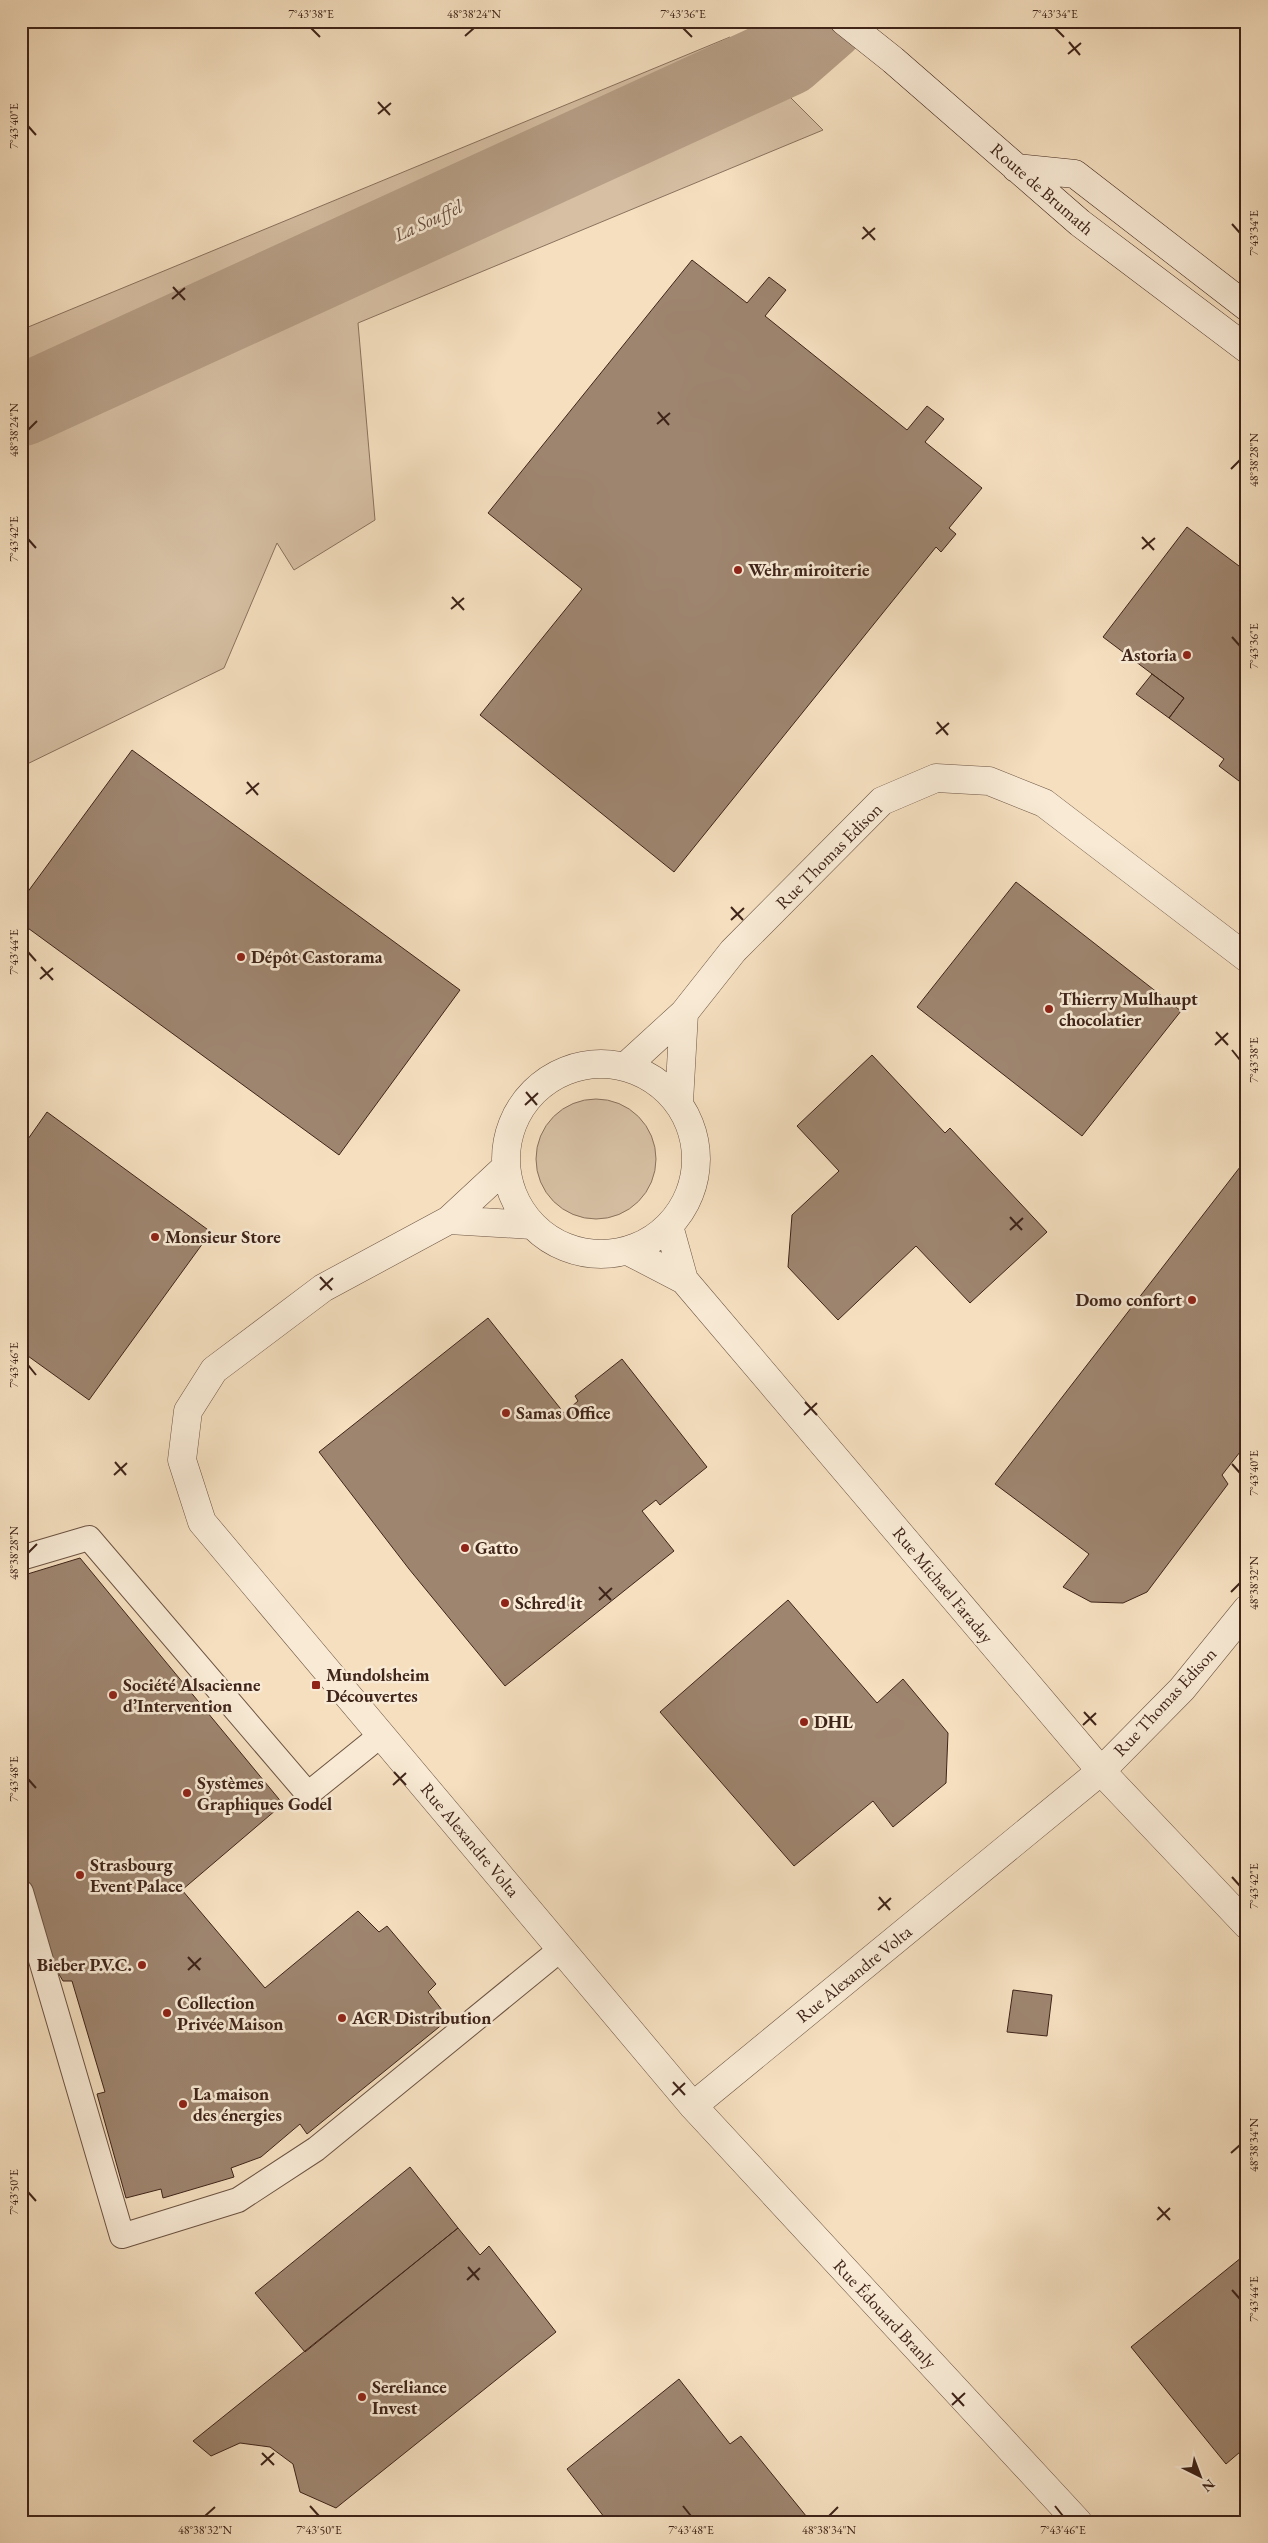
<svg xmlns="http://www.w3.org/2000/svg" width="1268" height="2543" font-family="'EB Garamond',serif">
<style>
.green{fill:#d6bfa3;stroke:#8a725e}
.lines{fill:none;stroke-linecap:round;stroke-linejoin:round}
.river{stroke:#b79f87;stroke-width:81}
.building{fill:#9e856f;stroke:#3f2419}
.service-casing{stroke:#6c5342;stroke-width:26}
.minor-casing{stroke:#6c5342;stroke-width:29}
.secondary-casing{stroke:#3f2419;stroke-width:29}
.service{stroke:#f8ead5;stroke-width:24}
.minor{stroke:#f8ead5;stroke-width:28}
.secondary{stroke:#f8ead5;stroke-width:28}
.ticks{fill:none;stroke:#3f2419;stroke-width:2}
.poi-dot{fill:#8f2418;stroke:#f8ead5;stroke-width:2}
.labels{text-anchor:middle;stroke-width:5;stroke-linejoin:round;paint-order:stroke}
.street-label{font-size:18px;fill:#3f2419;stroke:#f8ead5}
.poi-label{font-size:18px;font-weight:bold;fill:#3f2419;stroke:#f8ead5;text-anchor:start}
.water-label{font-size:19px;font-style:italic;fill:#63493a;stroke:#f8ead5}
.neatline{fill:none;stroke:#3f2419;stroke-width:2}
.ticks-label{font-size:12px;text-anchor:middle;fill:#3f2419}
</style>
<rect width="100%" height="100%" fill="#f5dfbf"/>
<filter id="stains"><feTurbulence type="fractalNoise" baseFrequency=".004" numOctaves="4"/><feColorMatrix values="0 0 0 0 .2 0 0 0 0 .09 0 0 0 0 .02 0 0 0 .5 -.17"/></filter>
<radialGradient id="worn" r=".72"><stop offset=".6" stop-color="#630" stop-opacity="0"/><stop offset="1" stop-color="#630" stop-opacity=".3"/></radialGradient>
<path class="green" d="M 730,37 L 823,130 L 358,323 L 375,520 L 294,570 L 277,543 L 224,668 L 21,767 L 21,330 Z
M536 1159a60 60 0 1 1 120 0a60 60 0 1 1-120 0Z"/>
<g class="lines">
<path class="river" d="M 21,406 L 786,56 L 826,21"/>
</g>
<path class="building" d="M 692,260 L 747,303 L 769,277 L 786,290 L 765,316 L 907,430 L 927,406 L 944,419 L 925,442 L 982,488 L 949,528 L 956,534 L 941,552 L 936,547 L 674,872 L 480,715 L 582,589 L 488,513 Z
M 1187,527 L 1247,572 L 1247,787 L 1219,766 L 1224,759 L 1169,718 L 1184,698 L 1103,637 Z
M 1152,674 L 1184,698 L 1169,718 L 1136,694 Z
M 132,750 L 460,990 L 339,1155 L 21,923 L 21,901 Z
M 1016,882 L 1181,1011 L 1082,1136 L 917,1007 Z
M 872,1055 L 945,1133 L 950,1128 L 1047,1232 L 970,1303 L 916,1246 L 838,1320 L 788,1267 L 792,1215 L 839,1171 L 797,1126 Z
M 47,1112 L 211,1232 L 89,1400 L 21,1351 L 21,1149 Z
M 1247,1158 L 1247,1443 L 1222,1475 L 1228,1484 L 1147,1592 L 1123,1603 L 1091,1602 L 1063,1587 L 1089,1554 L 995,1484 Z
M 488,1318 L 564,1413 L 578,1401 L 575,1396 L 622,1359 L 707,1467 L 660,1505 L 656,1500 L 642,1511 L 674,1551 L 505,1686 L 409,1569 L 319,1452 Z
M 80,1558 L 283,1804 L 182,1890 L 265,1988 L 358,1911 L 379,1932 L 387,1926 L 436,1984 L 428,1992 L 449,2019 L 307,2134 L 300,2124 L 261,2157 L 231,2168 L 234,2177 L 163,2198 L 161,2189 L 126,2198 L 97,2094 L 105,2092 L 72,1981 L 63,1981 L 38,1939 L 21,1886 L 21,1576 Z
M 788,1600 L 877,1703 L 903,1679 L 948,1733 L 946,1783 L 893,1827 L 873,1801 L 794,1866 L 660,1712 Z
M 1013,1990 L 1052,1995 L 1047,2036 L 1007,2032 Z
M 410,2167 L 458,2228 L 305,2352 L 255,2293 Z
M 458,2228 L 480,2255 L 489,2246 L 556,2332 L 336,2508 L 300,2492 L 293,2464 L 270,2447 L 240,2443 L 211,2456 L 193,2441 Z
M 1247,2253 L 1247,2446 L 1226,2464 L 1131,2347 Z
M 679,2379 L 730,2444 L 741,2436 L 811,2522 L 608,2522 L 567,2469 Z"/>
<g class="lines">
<defs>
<path id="service" d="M 21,1558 L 89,1538 L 308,1794 L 381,1735
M 21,1892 L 122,2236 L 238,2200 L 316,2149 L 561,1949"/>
<path id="minor" d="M506 1159a95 95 0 1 1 190 0a95 95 0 1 1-190 0Z
M 626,1066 L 684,1013 L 733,951 L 882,801 L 936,778 L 989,781 L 1044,803 L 1247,958
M 679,1102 L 684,1013
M 505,1168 L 449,1220 L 323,1288 L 214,1370 L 188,1411 L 182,1460 L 202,1522 L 693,2106 L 1078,2522
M 449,1220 L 532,1225
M 669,1226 L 684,1280 L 1101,1771 L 1247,1925
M 628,1251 L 684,1280
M 693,2106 L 1101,1771 L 1182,1689 L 1247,1609"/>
<path id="secondary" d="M 844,21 L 893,60 L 1080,223 L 1247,349
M 1016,168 L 1075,174 L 1247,307"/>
</defs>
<use href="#service" class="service-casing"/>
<use href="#minor" class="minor-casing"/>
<use href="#secondary" class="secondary-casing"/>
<use href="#service" class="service"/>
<use href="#minor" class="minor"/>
<use href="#secondary" class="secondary"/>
</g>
<path class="ticks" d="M 311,28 L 320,37M 683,28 L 692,37M 1055,28 L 1064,37M 465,36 L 474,28M 1069,42 L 1080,55M 1068,54 L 1081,43M 378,102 L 390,115M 378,114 L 391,103M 28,126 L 36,135M 1232,224 L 1240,233M 863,227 L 875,240M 862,239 L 875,228M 173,287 L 185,300M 172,299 L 185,288M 658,412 L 669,425M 657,424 L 670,413M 28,430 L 37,421M 1231,469 L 1240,460M 1142,537 L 1154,550M 28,539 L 36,548M 1142,549 L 1155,538M 452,597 L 464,610M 451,609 L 464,598M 1232,637 L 1240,646M 937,722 L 948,735M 936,734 L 949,723M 247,782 L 258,795M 246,794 L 259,783M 731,907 L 743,920M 731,920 L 744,908M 28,952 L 36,961M 41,967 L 53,980M 40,979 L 53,968M 1216,1032 L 1228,1045M 1215,1045 L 1228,1033M 1232,1050 L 1240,1060M 526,1092 L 537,1105M 525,1105 L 538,1093M 1010,1217 L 1022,1230M 1010,1230 L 1023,1218M 320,1277 L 332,1290M 320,1290 L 333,1278M 28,1365 L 36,1375M 805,1402 L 817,1415M 804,1415 L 817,1403M 115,1462 L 126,1475M 1232,1464 L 1240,1473M 114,1475 L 127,1463M 28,1553 L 37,1544M 599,1587 L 611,1600M 1231,1592 L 1240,1583M 599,1600 L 612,1588M 1084,1712 L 1096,1725M 1083,1725 L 1096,1713M 394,1772 L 406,1785M 28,1779 L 36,1788M 393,1785 L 406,1773M 1232,1877 L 1240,1886M 879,1897 L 890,1910M 878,1910 L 891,1898M 188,1957 L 200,1970M 188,1970 L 201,1958M 673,2082 L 685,2095M 672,2095 L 685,2083M 1231,2153 L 1240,2145M 28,2192 L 36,2201M 1158,2207 L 1170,2220M 1157,2220 L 1170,2208M 468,2267 L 479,2280M 467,2280 L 480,2268M 1232,2290 L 1240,2299M 952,2393 L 964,2406M 952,2405 L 965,2393M 262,2453 L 274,2465M 261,2465 L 274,2453M 310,2506 L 319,2516M 683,2506 L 691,2516M 1055,2506 L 1063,2516M 205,2516 L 215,2507M 829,2516 L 838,2507"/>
<g class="poi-dot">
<circle cx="738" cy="570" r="5"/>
<circle cx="1187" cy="655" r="5"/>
<circle cx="241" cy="957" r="5"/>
<circle cx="1049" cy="1009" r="5"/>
<circle cx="155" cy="1237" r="5"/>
<circle cx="1192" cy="1300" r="5"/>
<circle cx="506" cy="1413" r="5"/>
<circle cx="465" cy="1548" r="5"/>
<circle cx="505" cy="1603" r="5"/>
<rect x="311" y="1680" width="10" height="10" rx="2.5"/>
<circle cx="113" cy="1695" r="5"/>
<circle cx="804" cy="1722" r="5"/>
<circle cx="187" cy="1793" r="5"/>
<circle cx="80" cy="1875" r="5"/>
<circle cx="142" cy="1965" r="5"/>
<circle cx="167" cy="2013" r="5"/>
<circle cx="342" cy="2018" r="5"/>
<circle cx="183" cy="2104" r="5"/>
<circle cx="362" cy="2397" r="5"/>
</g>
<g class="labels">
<g class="street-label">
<text transform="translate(1042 189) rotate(41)" y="6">Route de Brumath</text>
<text transform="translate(829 856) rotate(-45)" y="6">Rue Thomas Edison</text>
<text transform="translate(943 1585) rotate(50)" y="6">Rue Michael Faraday</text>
<text transform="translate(1165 1702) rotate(-47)" y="6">Rue Thomas Edison</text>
<text transform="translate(470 1840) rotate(50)" y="6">Rue Alexandre Volta</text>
<text transform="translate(854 1974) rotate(-39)" y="6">Rue Alexandre Volta</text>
<text transform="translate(885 2314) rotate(47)" y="6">Rue Édouard Branly</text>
</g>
<g class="poi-label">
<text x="748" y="576">Wehr miroiterie</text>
<text x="1177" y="661" text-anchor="end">Astoria</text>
<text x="251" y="963">Dépôt Castorama</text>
<text x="1059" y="1005">Thierry Mulhaupt<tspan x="1059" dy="21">chocolatier</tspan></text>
<text x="165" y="1243">Monsieur Store</text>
<text x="1182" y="1306" text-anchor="end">Domo confort</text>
<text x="516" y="1419">Samas Office</text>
<text x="475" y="1554">Gatto</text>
<text x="515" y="1609">Schred it</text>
<text x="326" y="1681">Mundolsheim<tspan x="326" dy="21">Découvertes</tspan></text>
<text x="123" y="1691">Société Alsacienne<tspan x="123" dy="21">d’Intervention</tspan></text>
<text x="814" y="1728">DHL</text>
<text x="197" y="1789">Systèmes<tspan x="197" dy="21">Graphiques Godel</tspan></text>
<text x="90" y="1871">Strasbourg<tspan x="90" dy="21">Event Palace</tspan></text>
<text x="132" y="1971" text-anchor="end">Bieber P.V.C.</text>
<text x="177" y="2009">Collection<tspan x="177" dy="21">Privée Maison</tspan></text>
<text x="352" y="2024">ACR Distribution</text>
<text x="193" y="2100">La maison<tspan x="193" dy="21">des énergies</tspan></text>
<text x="372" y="2393">Sereliance<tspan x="372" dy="21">Invest</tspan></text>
</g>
<g class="water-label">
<text transform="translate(428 220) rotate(-25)" y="7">La Souffel</text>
</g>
</g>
<rect width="1268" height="2543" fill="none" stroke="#f5dfbf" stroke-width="55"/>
<g transform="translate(1200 2476) rotate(138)" stroke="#f8ead5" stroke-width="4" paint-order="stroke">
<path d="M0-4L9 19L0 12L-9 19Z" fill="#3f2419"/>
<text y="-8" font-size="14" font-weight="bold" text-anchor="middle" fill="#3f2419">N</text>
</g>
<rect x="28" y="28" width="1212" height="2488" class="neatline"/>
<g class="ticks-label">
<text x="311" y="18">7°43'38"E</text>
<text x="474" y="18">48°38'24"N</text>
<text x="683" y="18">7°43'36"E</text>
<text x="1055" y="18">7°43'34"E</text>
<text transform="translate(14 126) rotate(-90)" y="4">7°43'40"E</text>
<text transform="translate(1254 233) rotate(-90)" y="4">7°43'34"E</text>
<text transform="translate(14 430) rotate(-90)" y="4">48°38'24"N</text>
<text transform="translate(1254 460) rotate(-90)" y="4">48°38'28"N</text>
<text transform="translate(14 539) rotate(-90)" y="4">7°43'42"E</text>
<text transform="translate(1254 646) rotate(-90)" y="4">7°43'36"E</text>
<text transform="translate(14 952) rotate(-90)" y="4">7°43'44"E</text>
<text transform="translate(1254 1060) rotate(-90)" y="4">7°43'38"E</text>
<text transform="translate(14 1365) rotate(-90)" y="4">7°43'46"E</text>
<text transform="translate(1254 1473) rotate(-90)" y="4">7°43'40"E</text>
<text transform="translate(14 1553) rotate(-90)" y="4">48°38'28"N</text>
<text transform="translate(1254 1583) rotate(-90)" y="4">48°38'32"N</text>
<text transform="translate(14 1779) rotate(-90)" y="4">7°43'48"E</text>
<text transform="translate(1254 1886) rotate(-90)" y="4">7°43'42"E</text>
<text transform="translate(1254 2145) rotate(-90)" y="4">48°38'34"N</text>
<text transform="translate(14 2192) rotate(-90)" y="4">7°43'50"E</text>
<text transform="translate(1254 2299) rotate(-90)" y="4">7°43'44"E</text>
<text x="205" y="2534">48°38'32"N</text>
<text x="319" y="2534">7°43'50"E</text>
<text x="691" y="2534">7°43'48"E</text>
<text x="829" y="2534">48°38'34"N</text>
<text x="1063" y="2534">7°43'46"E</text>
</g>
<rect width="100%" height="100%" filter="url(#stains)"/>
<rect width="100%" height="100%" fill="url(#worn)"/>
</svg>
